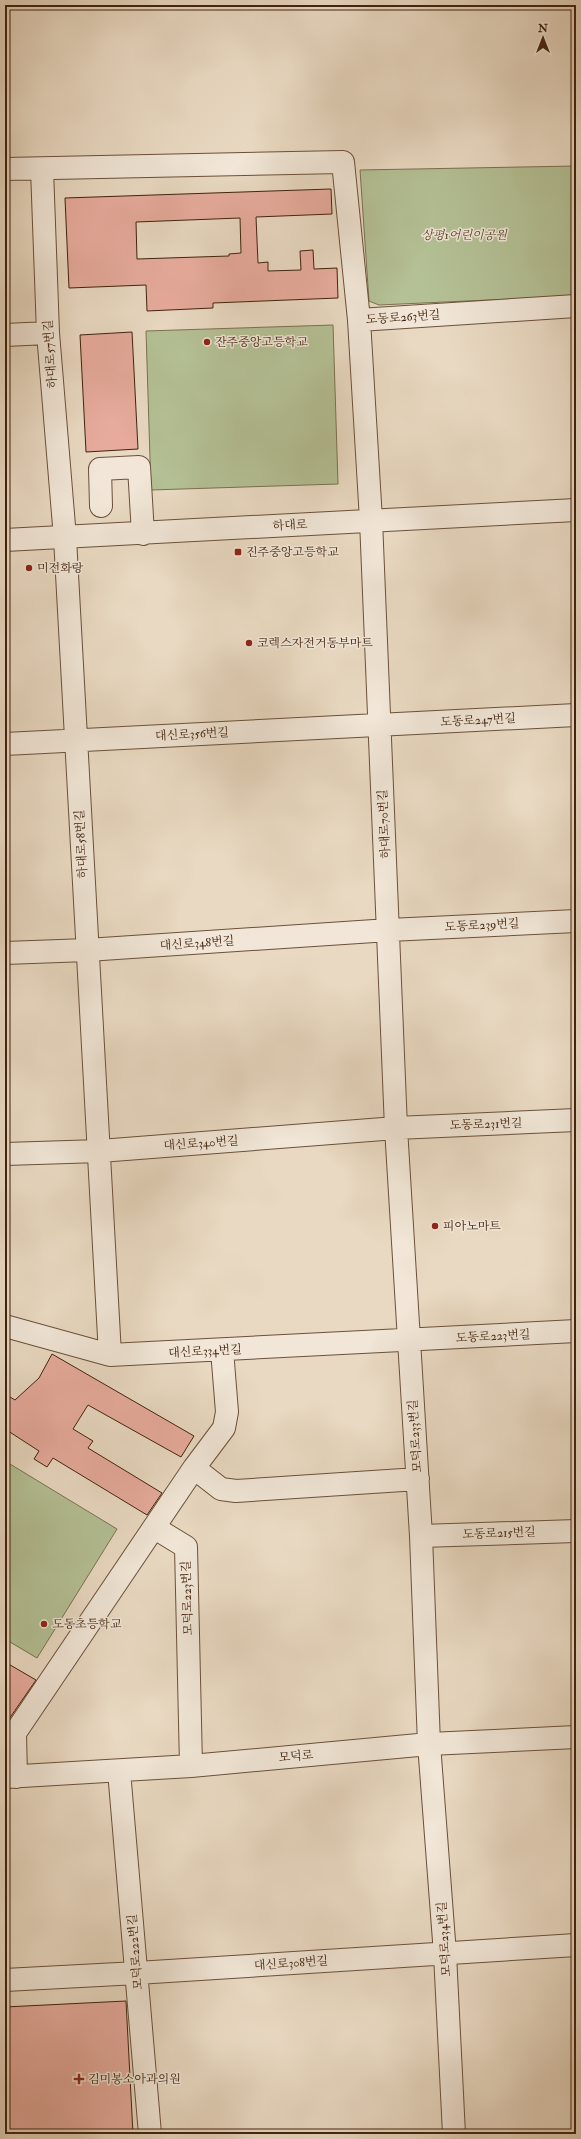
<svg xmlns="http://www.w3.org/2000/svg" width="581" height="2139" font-family="'IM FELL Double Pica','Noto Serif KR',serif">
<style>
.green{fill:#b4c095;stroke:#7a7151}
.building{fill:#e7ab9d;stroke:#41220d;fill-rule:evenodd}
.lines{fill:none;stroke-linecap:round;stroke-linejoin:round}
.minor-casing{stroke:#6b503a;stroke-width:24}
.minor{stroke:#f1e6d7;stroke-width:22}
.poi-dot{fill:#8f2418;stroke:#f1e6d7;stroke-width:1.5}
.labels{text-anchor:middle;stroke-width:3;stroke-linejoin:round;paint-order:stroke}
.park-label{font-size:12px;font-style:italic;fill:#5e4a2f;stroke:#f1e6d7}
.street-label{font-size:12px;fill:#41220d;stroke:#f1e6d7}
.poi-label{font-size:12px;fill:#41220d;stroke:#f1e6d7;text-anchor:start}
</style>
<rect width="100%" height="100%" fill="#e9d9c2"/>
<filter id="stains"><feTurbulence type="fractalNoise" baseFrequency=".005" numOctaves="4"/><feColorMatrix values="0 0 0 0 .2 0 0 0 0 .09 0 0 0 0 .02 0 0 0 .5 -.17"/></filter>
<radialGradient id="worn" r=".72"><stop offset=".6" stop-color="#630" stop-opacity="0"/><stop offset="1" stop-color="#630" stop-opacity=".3"/></radialGradient>
<path class="green" d="M 576,166 L 576,296 L 379,305 L 369,301 L 360,170 Z
M 333,325 L 338,484 L 151,490 L 146,331 Z
M 5,1461 L 117,1529 L 37,1658 L 5,1639 Z"/>
<path class="building" d="M 331,189 L 332,214 L 256,217 L 258,263 L 268,262 L 268,271 L 301,270 L 300,251 L 313,250 L 314,269 L 337,268 L 338,298 L 213,303 L 213,308 L 147,311 L 146,285 L 69,288 L 65,198 ZM 240,218 L 241,253 L 229,254 L 229,256 L 137,259 L 136,222 Z
M 132,332 L 138,449 L 86,452 L 80,335 Z
M 52,1354 L 194,1436 L 181,1457 L 88,1405 L 73,1429 L 93,1441 L 88,1448 L 162,1493 L 147,1515 L 53,1458 L 47,1467 L 34,1459 L 39,1451 L 5,1429 L 5,1394 L 15,1400 L 39,1378 Z
M 5,1662 L 36,1680 L 9,1719 L 5,1717 Z
M 126,2001 L 133,2134 L 5,2134 L 5,2007 Z"/>
<g class="lines">
<defs>
<path id="minor" d="M 5,169 L 343,162 L 359,320
M 42,169 L 48,333 L 65,538 L 110,1355
M 5,335 L 48,333
M 101,506 L 100,469 L 139,467 L 143,534
M 5,540 L 576,510
M 5,744 L 576,715
M 5,953 L 87,950 L 389,930 L 576,921
M 5,1154 L 100,1151 L 396,1128 L 576,1120
M 5,1326 L 110,1355 L 576,1331
M 194,1468 L 221,1489 L 236,1491 L 418,1479
M 155,1528 L 186,1547 L 191,1766
M 421,1536 L 576,1531
M 119,1771 L 150,2134
M 5,1777 L 191,1766 L 429,1744 L 576,1737
M 16,1777 L 15,1733 L 194,1468 L 224,1428 L 227,1412 L 222,1350
M 5,1980 L 137,1973 L 576,1945
M 454,2134 L 445,1954 L 429,1744 L 421,1536 L 396,1128 L 371,520 L 359,320 L 576,306"/>
</defs>
<use href="#minor" class="minor-casing"/>
<use href="#minor" class="minor"/>
</g>
<g class="poi-dot">
<circle cx="207" cy="342" r="4"/>
<rect x="234" y="548" width="8" height="8" rx="2"/>
<circle cx="29" cy="568" r="4"/>
<circle cx="249" cy="643" r="4"/>
<circle cx="435" cy="1226" r="4"/>
<circle cx="44" cy="1624" r="4"/>
<path d="M77 2073h4v4h4v4h-4v4h-4v-4h-4v-4h4z"/>
</g>
<g class="labels">
<g class="park-label">
<text x="464" y="239">상평1어린이공원</text>
</g>
<g class="street-label">
<text transform="translate(403 317) rotate(-4)" y="4">도동로263번길</text>
<text transform="translate(50 354) rotate(-94)" y="4">하대로57번길</text>
<text transform="translate(290 525) rotate(-3)" y="4">하대로</text>
<text transform="translate(478 720) rotate(-3)" y="4">도동로247번길</text>
<text transform="translate(192 734) rotate(-3)" y="4">대신로356번길</text>
<text transform="translate(384 824) rotate(-93)" y="4">하대로70번길</text>
<text transform="translate(81 844) rotate(-93)" y="4">하대로58번길</text>
<text transform="translate(482 925) rotate(-3)" y="4">도동로239번길</text>
<text transform="translate(197 943) rotate(-4)" y="4">대신로348번길</text>
<text transform="translate(486 1124) rotate(-2)" y="4">도동로231번길</text>
<text transform="translate(201 1143) rotate(-4)" y="4">대신로340번길</text>
<text transform="translate(493 1336) rotate(-3)" y="4">도동로223번길</text>
<text transform="translate(205 1351) rotate(-3)" y="4">대신로334번길</text>
<text transform="translate(415 1436) rotate(-94)" y="4">모덕로233번길</text>
<text transform="translate(499 1533) rotate(-2)" y="4">도동로215번길</text>
<text transform="translate(187 1598) rotate(-92)" y="4">모덕로223번길</text>
<text transform="translate(296 1756) rotate(-5)" y="4">모덕로</text>
<text transform="translate(444 1939) rotate(-94)" y="4">모덕로234번길</text>
<text transform="translate(135 1952) rotate(-95)" y="4">모덕로222번길</text>
<text transform="translate(291 1963) rotate(-4)" y="4">대신로308번길</text>
</g>
<g class="poi-label">
<text x="215" y="346">잔주중앙고등학교</text>
<text x="246" y="556">진주중앙고등학교</text>
<text x="37" y="572">미전화랑</text>
<text x="257" y="647">코렉스자전거동부마트</text>
<text x="443" y="1230">피아노마트</text>
<text x="52" y="1628">도동초등학교</text>
<text x="88" y="2083">김미봉소아과의원</text>
</g>
</g>
<rect width="581" height="2139" fill="none" stroke="#e9d9c2" stroke-width="20"/>
<rect x="6" y="6" width="569" height="2127" fill="none" stroke="#41220d" stroke-width="2"/>
<rect x="10" y="10" width="561" height="2119" fill="none" stroke="#41220d"/>
<g transform="translate(543 38)" stroke="#f1e6d7" stroke-width="3" paint-order="stroke">
<path d="M0-3L7 15L0 10L-7 15Z" fill="#41220d"/>
<text y="-6" font-size="11" font-weight="bold" text-anchor="middle" fill="#41220d">N</text>
</g>
<rect width="100%" height="100%" filter="url(#stains)"/>
<rect width="100%" height="100%" fill="url(#worn)"/>
</svg>
